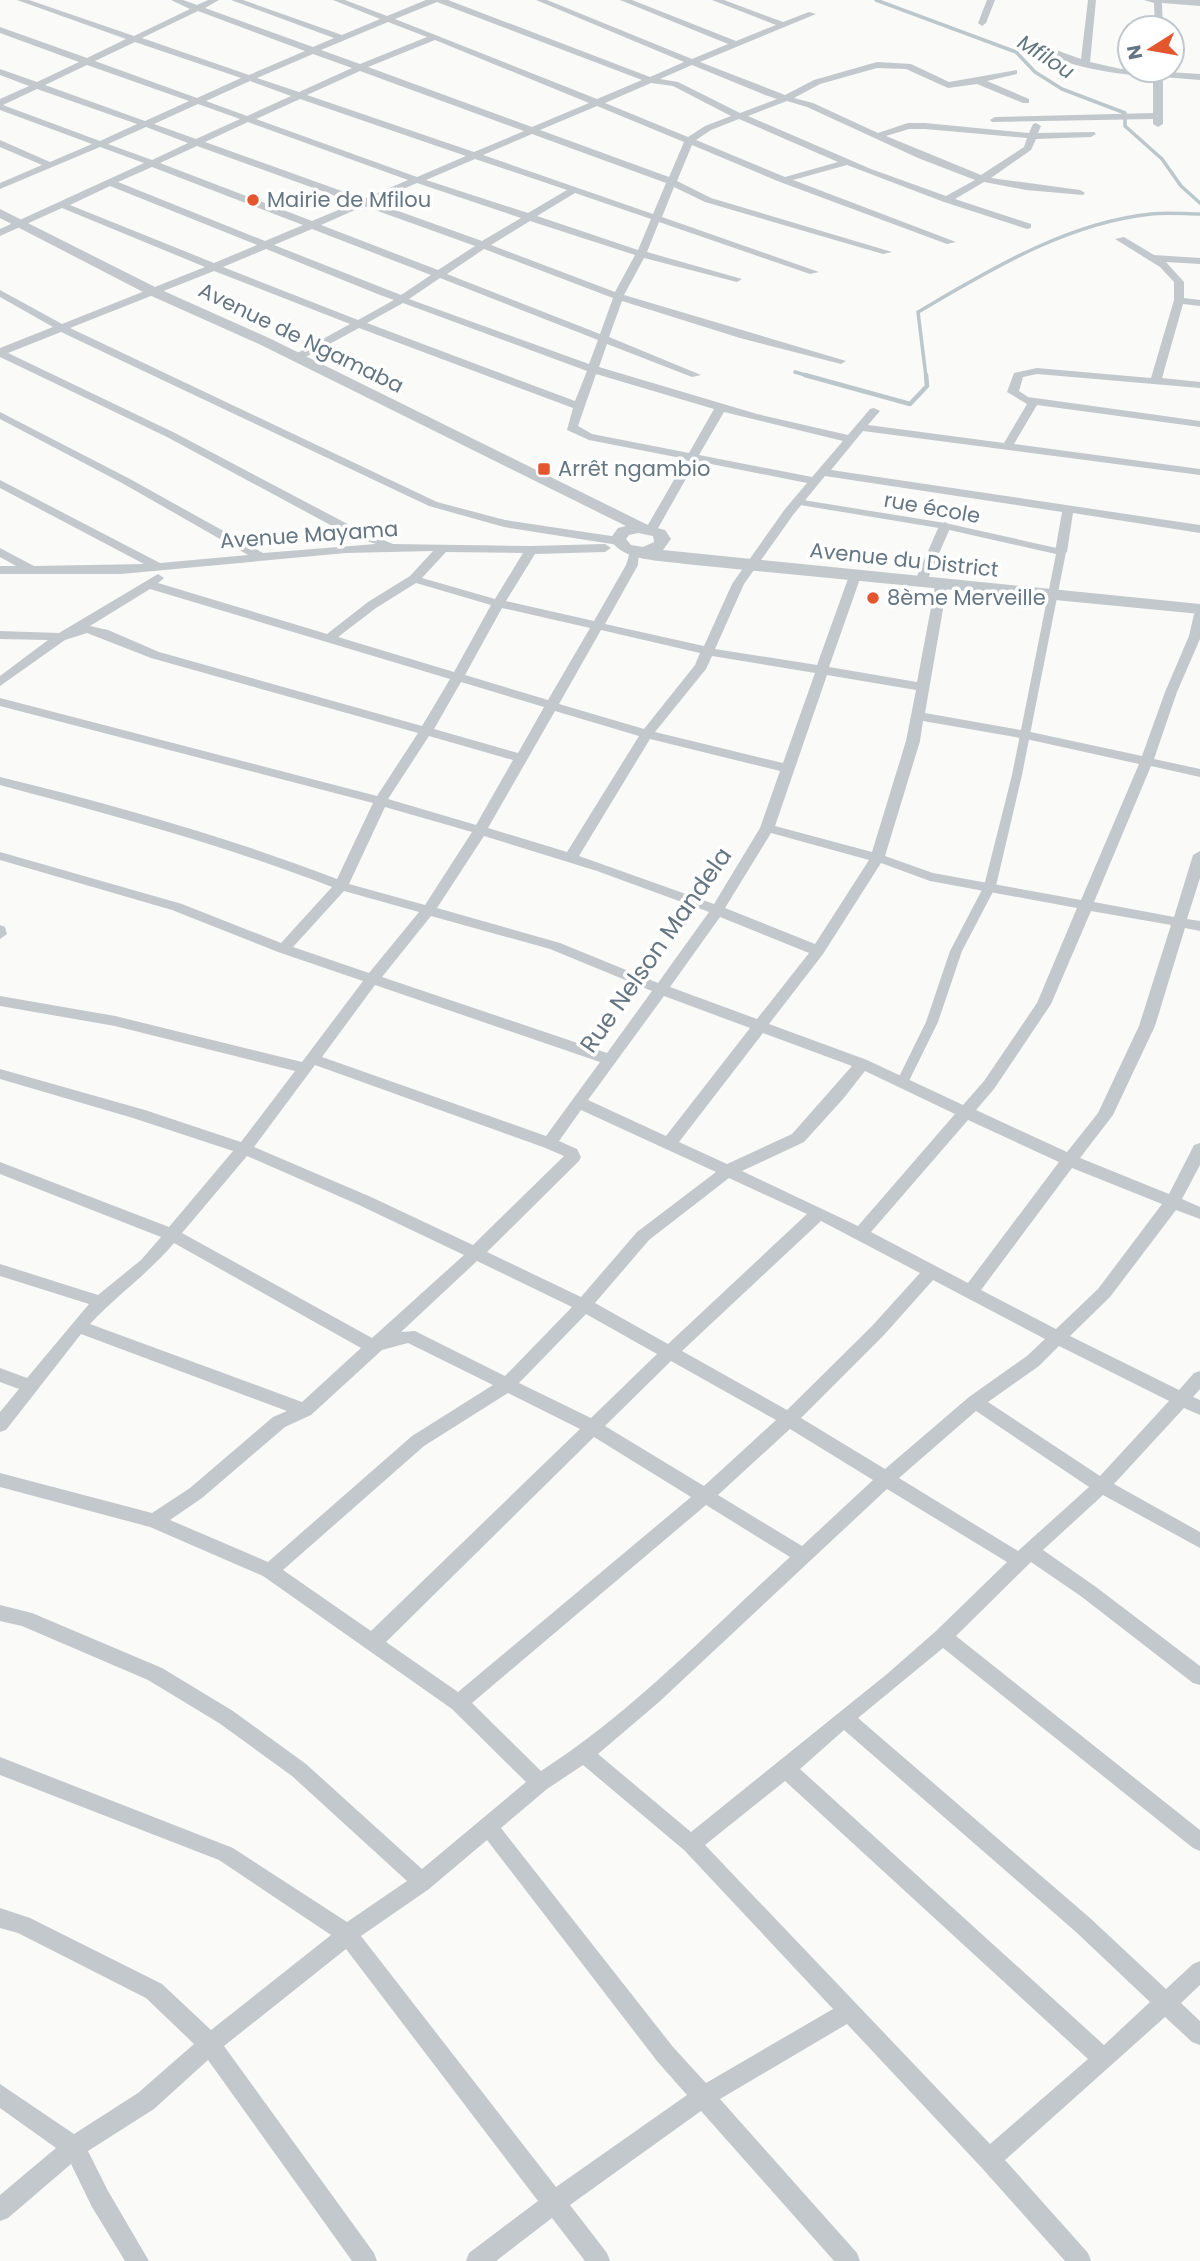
<svg xmlns="http://www.w3.org/2000/svg" width="1200" height="2261" font-family="Poppins,sans-serif">
<style>
.lines{fill:none;stroke-linecap:round;stroke-linejoin:round}
.stream-far1{stroke:#bbc7cb;stroke-width:3.5}
.stream{stroke:#bbc7cb;stroke-width:4.5}
.pedestrian{fill:#c3c8cc;fill-rule:evenodd}
.minor{fill:#c3c8cc;fill-rule:evenodd}
.tertiary{fill:#c3c8cc;fill-rule:evenodd}
.poi-dot{fill:#e4572e;stroke:#fff;stroke-width:2.5}
.labels{text-anchor:middle;stroke-width:7;stroke-linejoin:round;paint-order:stroke}
.far-water-label{font-size:21px;font-style:italic;fill:#60757c;stroke:#fff}
.far-poi-label{font-size:21px;fill:#657683;stroke:#fff;text-anchor:start}
.far-street-label{font-size:21px;fill:#657683;stroke:#fff}
.street-label{font-size:24px;fill:#657683;stroke:#fff}
</style>
<rect width="100%" height="100%" fill="#fafaf8"/>
<g class="lines">
<path class="stream-far1" d="M 876,0 L 1016,52 L 1035,72 L 1062,89 L 1125,113 L 1125,126 L 1162,159 L 1181,186 L 1200,203
M 795,372 L 812,377
M 926,377 L 918,312 C 990,270 1066,223 1151,214 C 1167,212 1184,214 1200,214"/>
<path class="stream" d="M 805,375 L 910,404 L 927,386 L 926,375"/>
<path class="pedestrian" d="M 797,499 L 945,523 L 1061,549 L 1066,552 L 1022,775 L 996,886 L 962,951 L 938,1022 L 908,1083 L 902,1087 L 896,1083 L 926,1022 L 950,951 L 984,886 L 1012,775 L 1056,554 L 945,529 L 794,504 L 794,500 Z"/>
<path class="minor" d="M 17,0 L 29,0 L 134,36 L 190,9 L 171,0 L 183,0 L 197,5 L 208,0 L 219,0 L 205,8 L 313,47 L 334,38 L 231,0 L 243,0 L 342,35 L 380,19 L 333,0 L 345,0 L 387,16 L 426,0 L 448,0 L 650,77 L 684,62 L 536,0 L 547,0 L 692,59 L 728,44 L 620,0 L 632,0 L 736,41 L 776,25 L 712,0 L 724,0 L 783,22 L 809,12 L 816,14 L 700,62 L 785,95 L 814,80 L 877,62 L 911,64 L 949,82 L 1017,70 L 1017,74 L 987,81 L 1029,99 L 1029,103 L 1023,103 L 977,84 L 948,88 L 906,69 L 877,68 L 820,84 L 794,98 L 813,103 L 878,133 L 908,123 L 925,123 L 1029,133 L 1033,124 L 1036,123 L 1041,126 L 1038,133 L 1094,132 L 1096,134 L 1091,137 L 1036,139 L 1031,150 L 991,178 L 1080,190 L 1085,193 L 1083,195 L 1026,190 L 984,182 L 955,199 L 1031,224 L 1031,228 L 1027,229 L 944,202 L 847,165 L 793,180 L 956,242 L 947,244 L 780,182 L 692,145 L 677,181 L 711,198 L 892,252 L 883,254 L 705,202 L 674,187 L 662,217 L 819,272 L 810,274 L 659,222 L 647,252 L 742,279 L 737,282 L 644,258 L 624,295 L 846,361 L 841,364 L 740,338 L 622,301 L 609,337 L 701,375 L 692,377 L 607,344 L 599,367 L 757,414 L 848,435 L 870,409 L 874,408 L 880,411 L 868,425 L 1004,443 L 1027,404 L 1007,392 L 1014,373 L 1037,368 L 1151,378 L 1174,300 L 1174,282 L 1160,267 L 1115,239 L 1124,237 L 1154,255 L 1200,258 L 1200,264 L 1166,262 L 1184,282 L 1184,298 L 1200,300 L 1200,306 L 1183,304 L 1162,378 L 1200,382 L 1200,388 L 1037,374 L 1023,377 L 1019,391 L 1028,397 L 1200,421 L 1200,427 L 1037,405 L 1014,444 L 1200,469 L 1200,475 L 863,431 L 831,470 L 1200,525 L 1200,533 L 1073,513 L 1067,552 L 1061,556 L 1055,552 L 1062,512 L 825,476 L 793,515 L 744,584 L 715,649 L 817,665 L 849,576 L 855,572 L 861,576 L 829,667 L 917,682 L 935,586 L 941,582 L 945,583 L 947,586 L 925,713 L 1026,731 L 1142,756 L 1165,692 L 1189,636 L 1194,614 L 1200,610 L 1200,639 L 1177,692 L 1154,759 L 1200,769 L 1200,777 L 1151,766 L 1094,902 L 1174,917 L 1193,855 L 1200,851 L 1200,878 L 1187,919 L 1200,921 L 1200,931 L 1185,928 L 1155,1026 L 1113,1115 L 1080,1158 L 1169,1194 L 1194,1145 L 1200,1143 L 1200,1165 L 1182,1199 L 1200,1207 L 1200,1219 L 1176,1210 L 1110,1297 L 1070,1336 L 1179,1390 L 1194,1373 L 1200,1371 L 1200,1389 L 1193,1397 L 1200,1400 L 1200,1415 L 1184,1408 L 1114,1484 L 1200,1532 L 1200,1548 L 1103,1495 L 1043,1550 L 1096,1587 L 1200,1666 L 1200,1685 L 1193,1683 L 1082,1597 L 1031,1562 L 956,1636 L 1200,1830 L 1200,1851 L 1193,1848 L 943,1648 L 858,1718 L 1090,1918 L 1166,1989 L 1193,1964 L 1200,1961 L 1200,1985 L 1181,2003 L 1200,2021 L 1200,2045 L 1192,2042 L 1165,2017 L 1005,2160 L 1088,2253 L 1091,2261 L 1065,2261 L 981,2167 L 847,2024 L 720,2099 L 857,2253 L 860,2261 L 834,2261 L 701,2111 L 570,2205 L 607,2253 L 610,2261 L 585,2261 L 552,2218 L 496,2261 L 466,2261 L 469,2253 L 538,2201 L 346,1949 L 224,2046 L 374,2253 L 377,2261 L 352,2261 L 208,2060 L 154,2109 L 88,2151 L 108,2191 L 149,2261 L 125,2261 L 92,2207 L 71,2164 L 8,2218 L 0,2221 L 0,2195 L 56,2148 L 0,2108 L 0,2084 L 74,2134 L 138,2093 L 194,2044 L 146,1998 L 18,1933 L 0,1928 L 0,1908 L 30,1918 L 162,1984 L 211,2030 L 331,1935 L 219,1860 L 0,1775 L 0,1757 L 233,1848 L 347,1922 L 407,1881 L 292,1776 L 219,1723 L 148,1680 L 22,1626 L 0,1621 L 0,1605 L 32,1613 L 162,1668 L 233,1711 L 306,1764 L 422,1869 L 526,1782 L 452,1709 L 263,1576 L 150,1527 L 0,1487 L 0,1473 L 152,1513 L 190,1488 L 273,1417 L 287,1411 L 81,1334 L 6,1430 L 0,1432 L 0,1412 L 19,1389 L 0,1382 L 0,1368 L 27,1378 L 89,1304 L 0,1276 L 0,1264 L 98,1295 L 141,1260 L 161,1237 L 0,1174 L 0,1162 L 169,1227 L 233,1151 L 133,1118 L 0,1079 L 0,1069 L 145,1110 L 241,1142 L 295,1071 L 115,1026 L 0,1006 L 0,996 L 115,1016 L 302,1062 L 363,981 L 278,952 L 172,910 L 0,860 L 0,852 L 182,904 L 281,943 L 332,887 C 224,845 112,815 0,785 L 0,777 C 114,805 228,837 337,879 L 373,803 L 0,706 L 0,698 L 377,796 L 418,733 L 151,658 L 87,633 L 65,640 L 0,686 L 0,676 L 48,640 L 0,639 L 0,631 L 59,633 L 158,574 L 164,578 L 158,583 L 327,634 L 368,602 L 410,576 L 433,551 L 346,553 L 121,574 L 0,574 L 0,566 L 16,566 L 0,557 L 0,548 L 34,566 L 144,564 L 0,488 L 0,480 L 160,563 L 248,555 L 122,483 L 0,419 L 0,412 L 130,479 L 263,553 L 376,544 L 349,535 L 167,437 L 0,357 L 0,348 L 53,327 L 0,297 L 0,290 L 62,324 L 205,267 L 62,208 L 0,236 L 0,229 L 144,163 L 100,147 L 0,189 L 0,183 L 42,165 L 0,147 L 0,140 L 50,162 L 92,144 L 0,110 L 0,99 L 29,86 L 0,75 L 0,69 L 37,82 L 79,62 L 0,33 L 0,27 L 87,58 L 126,39 ZM 437,2 L 642,80 L 597,99 L 395,19 ZM 198,11 L 305,51 L 249,75 L 142,38 ZM 388,22 L 427,37 L 360,64 L 321,50 ZM 435,40 L 589,103 L 532,127 L 368,67 ZM 135,42 L 241,78 L 197,98 L 95,61 ZM 313,54 L 352,68 L 299,92 L 257,78 ZM 87,65 L 189,101 L 145,121 L 45,85 ZM 692,65 L 765,95 L 777,99 L 740,113 L 678,82 L 660,79 ZM 360,71 L 524,131 L 474,152 L 307,95 ZM 250,81 L 291,96 L 247,116 L 206,101 ZM 651,83 L 673,86 L 731,116 L 705,126 L 688,137 L 605,103 ZM 37,89 L 137,124 L 100,141 L 3,105 ZM 300,99 L 466,156 L 417,177 L 256,119 ZM 787,101 L 807,107 L 918,158 L 975,180 L 946,196 L 871,169 L 748,116 ZM 198,104 L 240,119 L 196,139 L 154,124 ZM 597,106 L 684,142 L 669,177 L 540,130 ZM 739,119 L 838,162 L 785,177 L 696,140 L 711,130 ZM 248,122 L 408,180 L 364,199 L 205,142 ZM 146,127 L 188,143 L 152,160 L 108,144 ZM 909,129 L 925,129 L 1027,138 L 1024,147 L 981,175 L 886,136 ZM 532,134 L 666,183 L 653,214 L 483,155 ZM 197,146 L 355,203 L 312,221 L 160,163 ZM 475,159 L 567,190 L 528,213 L 426,180 ZM 152,167 L 303,225 L 265,241 L 118,182 ZM 417,183 L 521,218 L 482,241 L 373,202 ZM 110,186 L 257,245 L 214,263 L 70,205 ZM 575,193 L 651,219 L 638,250 L 537,216 ZM 364,206 L 475,246 L 438,270 L 321,225 ZM 530,221 L 635,255 L 615,292 L 491,245 ZM 312,229 L 431,275 L 401,295 L 274,245 ZM 266,249 L 380,295 L 394,300 L 358,320 L 223,267 ZM 484,249 L 613,298 L 600,334 L 447,274 ZM 214,271 L 350,324 L 292,356 L 292,360 L 300,360 L 359,328 L 573,408 L 567,430 L 589,440 L 686,459 L 645,530 L 647,533 L 651,534 L 657,530 L 696,461 L 807,483 L 785,509 L 732,584 L 704,646 L 605,624 L 638,565 L 639,549 L 631,549 L 626,565 L 594,621 L 506,601 L 535,554 L 605,552 L 611,548 L 605,544 L 531,546 L 393,544 L 357,529 L 175,433 L 8,353 L 61,332 L 429,506 L 504,527 L 618,545 L 624,541 L 618,537 L 505,520 L 437,502 L 70,328 ZM 440,278 L 598,340 L 589,364 L 409,299 ZM 403,303 L 587,371 L 575,401 L 367,323 ZM 596,374 L 714,409 L 689,453 L 592,434 L 578,426 ZM 724,412 L 843,441 L 812,477 L 699,455 ZM 446,552 L 523,553 L 495,599 L 422,578 ZM 416,583 L 491,605 L 454,672 L 338,637 L 376,608 ZM 150,589 L 450,679 L 422,726 L 159,652 L 108,630 L 90,626 ZM 502,608 L 590,628 L 548,700 L 465,675 ZM 601,630 L 700,653 L 695,665 L 644,729 L 559,704 ZM 712,656 L 815,673 L 783,763 L 655,732 L 706,669 ZM 827,675 L 916,690 L 906,741 L 872,852 L 775,826 ZM 461,682 L 544,707 L 518,753 L 434,729 ZM 555,711 L 639,736 L 567,852 L 488,828 ZM 923,721 L 1026,739 L 1139,764 L 1081,900 L 933,873 L 885,856 L 920,741 ZM 429,736 L 513,760 L 476,825 L 388,799 ZM 650,739 L 780,771 L 760,828 L 714,904 L 579,856 ZM 385,807 L 472,832 L 425,905 L 349,884 ZM 771,833 L 869,860 L 815,944 L 725,908 ZM 484,836 L 597,871 L 709,912 L 658,983 L 560,943 L 437,908 ZM 881,863 L 930,881 L 1077,908 L 1037,1003 L 984,1081 L 963,1105 L 867,1060 L 769,1024 L 823,954 ZM 344,891 L 419,912 L 369,973 L 293,947 ZM 1091,911 L 1171,925 L 1139,1026 L 1098,1113 L 1067,1152 L 976,1110 L 994,1089 L 1051,1004 ZM 431,916 L 550,949 L 652,991 L 607,1053 L 382,977 ZM 720,917 L 809,953 L 757,1019 L 670,987 ZM 375,985 L 600,1062 L 546,1136 L 322,1057 ZM 664,996 L 750,1028 L 666,1136 L 588,1100 ZM 763,1033 L 852,1066 L 792,1134 L 727,1164 L 679,1142 ZM 315,1065 L 543,1147 L 564,1156 L 473,1245 L 371,1197 L 254,1147 ZM 865,1071 L 955,1114 L 858,1226 L 742,1171 L 804,1142 L 843,1099 ZM 581,1110 L 716,1172 L 637,1232 L 581,1297 L 487,1252 L 579,1161 L 581,1157 L 577,1149 L 559,1141 ZM 968,1120 L 1059,1162 L 968,1283 L 871,1232 ZM 247,1156 L 359,1205 L 464,1255 L 372,1338 L 182,1233 ZM 1072,1168 L 1162,1204 L 1098,1289 L 1056,1329 L 981,1290 ZM 729,1178 L 807,1214 L 668,1344 L 595,1303 L 649,1240 ZM 821,1221 L 920,1273 L 872,1326 L 787,1410 L 682,1351 ZM 174,1243 L 361,1348 L 302,1402 L 90,1324 C 117,1295 149,1273 174,1243 ZM 477,1261 L 572,1307 L 505,1376 L 415,1331 L 401,1332 ZM 933,1280 L 1045,1339 L 1027,1356 L 969,1397 L 885,1469 L 801,1418 L 884,1335 ZM 586,1314 L 657,1354 L 591,1418 L 519,1383 ZM 408,1343 L 493,1385 L 412,1436 L 268,1562 L 170,1520 L 202,1498 L 285,1427 L 311,1415 L 382,1350 ZM 1059,1346 L 1169,1401 L 1100,1476 L 988,1402 L 1039,1366 ZM 671,1361 L 776,1420 L 704,1486 L 605,1426 ZM 508,1393 L 580,1429 L 371,1631 L 283,1570 L 424,1446 ZM 976,1411 L 1089,1487 L 1018,1551 L 899,1478 ZM 790,1429 L 873,1480 L 802,1546 L 718,1495 ZM 594,1437 L 691,1497 L 458,1692 L 386,1642 ZM 887,1489 L 1007,1562 L 936,1631 L 887,1674 L 691,1832 L 598,1754 L 659,1702 ZM 706,1505 L 790,1557 C 710,1630 633,1712 541,1771 L 472,1703 ZM 844,1730 L 1076,1932 L 1150,2002 L 1104,2045 L 800,1769 ZM 583,1765 L 684,1850 L 833,2009 L 706,2083 L 673,2047 L 501,1828 L 547,1789 ZM 785,1781 L 1088,2059 L 990,2144 L 705,1845 ZM 487,1840 L 657,2061 L 687,2095 L 556,2187 L 361,1936 L 429,1889 Z
M 987,0 L 995,0 L 986,23 L 982,26 L 978,23 Z
M 1088,0 L 1096,0 L 1090,62 L 1121,69 L 1200,74 L 1200,80 L 1163,77 L 1163,124 L 1158,127 L 1153,124 L 1153,119 L 992,122 L 990,120 L 995,117 L 1153,113 L 1153,77 C 1117,74 1065,68 1035,47 L 1042,45 L 1081,59 Z
M 1144,0 L 1200,0 L 1200,6 L 1162,3 L 1163,28 L 1155,28 L 1154,3 Z
M 945,522 L 951,526 L 926,583 L 924,586 L 916,586 L 914,583 L 939,526 Z
M 0,925 L 5,927 L 7,934 L 0,939 Z"/>
<path class="tertiary" d="M 0,209 L 157,288 L 269,338 L 650,526 L 665,530 L 671,539 L 663,550 L 1200,604 L 1200,614 L 685,564 C 661,560 623,562 610,539 L 618,528 L 626,526 L 259,344 L 147,294 L 0,218 ZM 638,533 L 653,536 L 654,542 L 643,547 L 631,545 L 626,539 L 629,535 Z"/>
</g>
<g class="poi-dot">
<circle cx="253" cy="200" r="7"/>
<rect x="537" y="462" width="14" height="14" rx="3.5"/>
<circle cx="873" cy="598" r="7"/>
</g>
<g class="labels">
<g class="far-water-label">
<text transform="translate(1046 57) rotate(33)" y="7">Mfilou</text>
</g>
<g class="far-poi-label">
<text x="267" y="207">Mairie de Mfilou</text>
<text x="558" y="476">Arrêt ngambio</text>
<text x="887" y="605">8ème Merveille</text>
</g>
<g class="far-street-label">
<text transform="translate(301 338) rotate(26)" y="7">Avenue de Ngamaba</text>
<text transform="translate(932 508) rotate(10)" y="7">rue école</text>
<text transform="translate(309 535) rotate(-4)" y="7">Avenue Mayama</text>
<text transform="translate(904 560) rotate(6)" y="7">Avenue du District</text>
</g>
<g class="street-label">
<text transform="translate(656 950) rotate(-55)" y="8">Rue Nelson Mandela</text>
</g>
</g>
<g transform="translate(1151 49) rotate(259)"><circle r="33" fill="#ffffff" stroke="#c1c8cd" stroke-width="2"/>
<path d="M0-5L12 26L0 18L-12 26Z" fill="#e4572e"/>
<text y="-10" font-size="19" font-weight="bold" text-anchor="middle" fill="#657683">N</text>
</g>
</svg>
